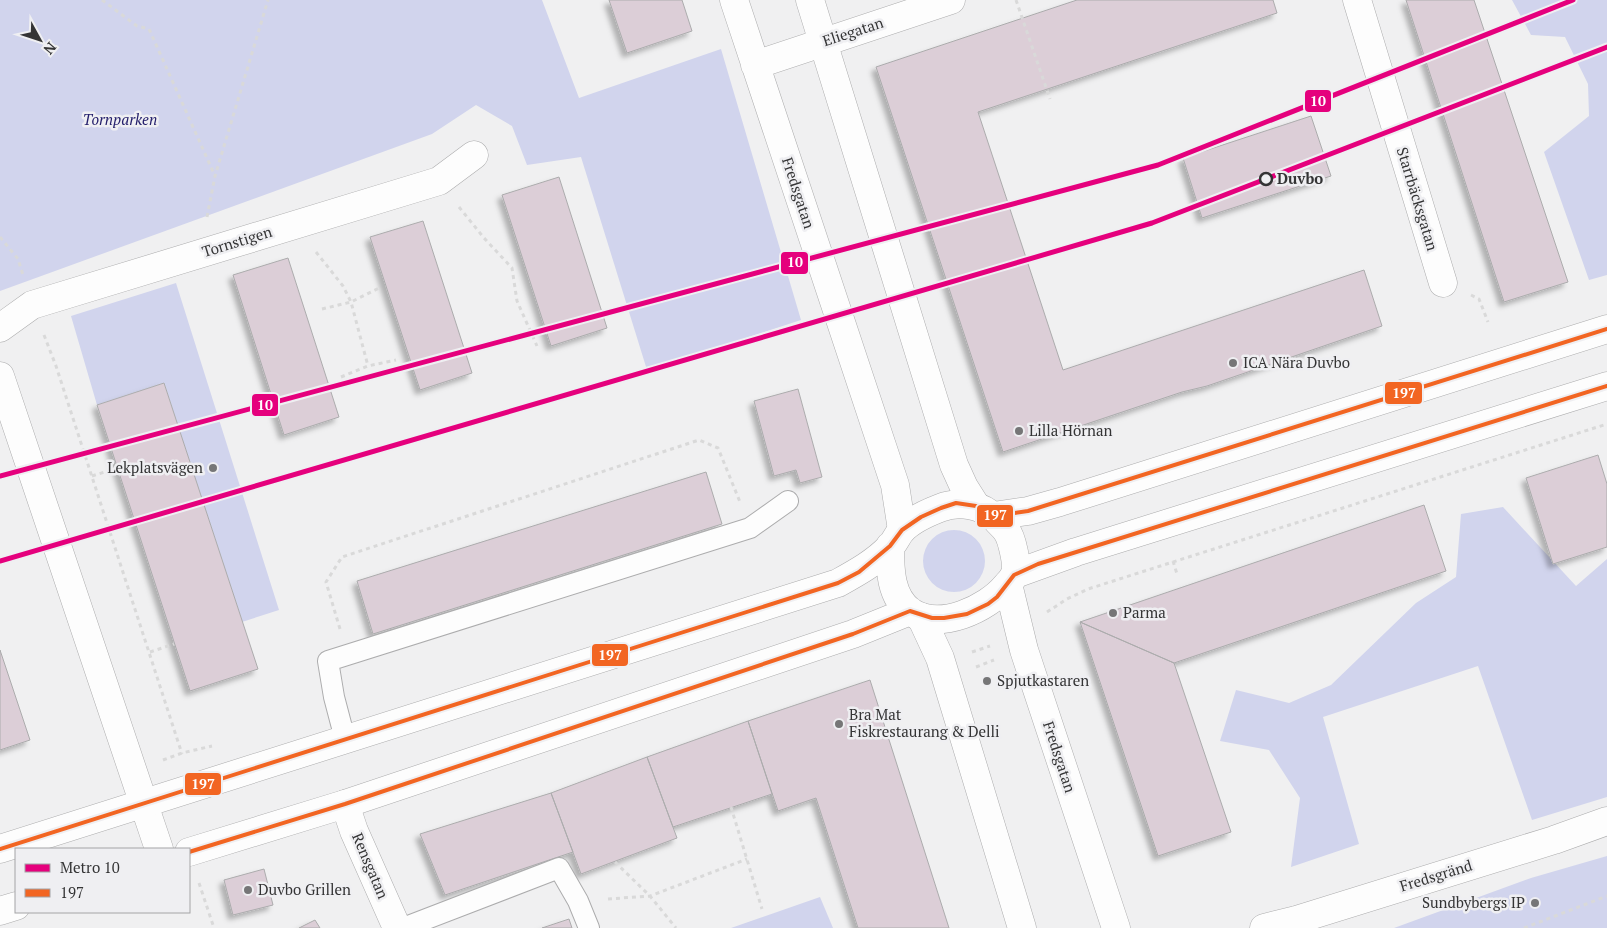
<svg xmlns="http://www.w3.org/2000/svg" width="1607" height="928" font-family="'PT Serif',serif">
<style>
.green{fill:#d1d4ed}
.building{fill:#dcced7;stroke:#acacad;filter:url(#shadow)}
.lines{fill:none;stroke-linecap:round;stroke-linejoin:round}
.service-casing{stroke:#acacad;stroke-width:22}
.minor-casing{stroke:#acacad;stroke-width:29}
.tertiary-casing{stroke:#acacad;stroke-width:29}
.path{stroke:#d9d9d9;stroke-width:3;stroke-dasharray:4 4;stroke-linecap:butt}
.service{stroke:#fdfdfd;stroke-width:20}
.minor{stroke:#fdfdfd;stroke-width:28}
.tertiary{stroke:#fdfdfd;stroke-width:28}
.bus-1-casing{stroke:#efeff2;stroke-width:8}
.bus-1{stroke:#f26522;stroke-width:4}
.metro-1-casing{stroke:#efeff2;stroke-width:9}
.metro-1{stroke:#e5007d;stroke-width:5}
.stop-dot{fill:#efeff2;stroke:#343435;stroke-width:2.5}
.poi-dot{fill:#767677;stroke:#efeff2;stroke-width:2}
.labels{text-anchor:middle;stroke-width:5;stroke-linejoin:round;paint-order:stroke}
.street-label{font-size:15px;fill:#343435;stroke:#efeff2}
.park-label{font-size:15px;font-style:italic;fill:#25206c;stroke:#efeff2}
.stop-label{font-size:15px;font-weight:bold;fill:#343435;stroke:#efeff2;text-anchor:start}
.poi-label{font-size:15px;fill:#343435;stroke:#efeff2;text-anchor:start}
.line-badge{stroke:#efeff2;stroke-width:2}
.badge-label{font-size:14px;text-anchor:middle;font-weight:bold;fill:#fff}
</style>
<defs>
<filter id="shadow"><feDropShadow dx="-4.5" dy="4.5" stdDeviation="2.5" flood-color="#0004"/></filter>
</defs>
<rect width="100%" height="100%" fill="#f0f0f1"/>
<path class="green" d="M 0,0 L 542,0 L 579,98 L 721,49 L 801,320 L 647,370 L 581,157 L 527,165 L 512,126 L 476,105 L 432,134 L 0,291 Z
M 1512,0 L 1607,0 L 1607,275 L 1589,280 L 1544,152 L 1589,116 L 1588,84 L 1565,37 L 1531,35 Z
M 176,283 L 279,610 L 242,622 L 164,383 L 97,405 L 71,316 Z
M 1503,507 L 1576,586 L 1607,559 L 1607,797 L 1532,820 L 1478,666 L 1323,717 L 1359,844 L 1291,867 L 1300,798 L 1269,750 L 1220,741 L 1236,690 L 1289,703 L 1331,685 L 1416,603 L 1456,577 L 1461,514 Z
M923 561a31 31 0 1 1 62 0a31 31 0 1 1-62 0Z
M 1607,856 L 1607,928 L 1394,928 L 1531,878 Z
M 820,897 L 833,928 L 731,928 Z"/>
<path class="building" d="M 609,0 L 682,0 L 692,31 L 627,53 Z
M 1077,0 L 1273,0 L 1277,13 L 978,112 L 1063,370 L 1364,270 L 1382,326 L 1207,386 L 1182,392 L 1003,452 L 876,67 Z
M 1406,0 L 1474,0 L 1568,282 L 1504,302 Z
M 1311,116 L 1331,176 L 1202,218 L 1183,158 Z
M 559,177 L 607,328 L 551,346 L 502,195 Z
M 423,221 L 472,373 L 420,390 L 370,237 Z
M 288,258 L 339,417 L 284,435 L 233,275 Z
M 164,383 L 258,669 L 190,691 L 97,405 Z
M 798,389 L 822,477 L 800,483 L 796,470 L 774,476 L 754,401 Z
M 1598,455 L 1607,484 L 1607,547 L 1553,564 L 1526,478 Z
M 706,472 L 722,524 L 373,634 L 357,581 Z
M 1424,505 L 1446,571 L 1174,663 L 1080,622 Z
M 1080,622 L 1174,663 L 1231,832 L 1158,856 Z
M 0,650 L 30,740 L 0,750 Z
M 870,680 L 949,928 L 858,928 L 816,798 L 778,811 L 748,721 Z
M 748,721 L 772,794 L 673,827 L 647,757 Z
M 647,757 L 677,838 L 581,874 L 551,793 Z
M 551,793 L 573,852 L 445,895 L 420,834 Z
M 264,869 L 273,905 L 233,915 L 224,880 Z
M 569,919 L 572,928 L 542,928 Z
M 315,920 L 320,928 L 299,928 Z"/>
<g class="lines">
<defs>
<path id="service" d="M 345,739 L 334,697 L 328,661 L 750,528 L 788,501
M 403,928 L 559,868 L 578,901 L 589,928"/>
<path id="minor" d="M 734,0 L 895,485 L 902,530
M 810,0 L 954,465 L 964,487 L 976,506
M 1357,0 L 1443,283
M 755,65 L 951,0
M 0,328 L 32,305 L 439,181 L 474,155
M 0,376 L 159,849
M 1008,584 L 1024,650 L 1116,928
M 921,617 L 940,658 L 1022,928
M 345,804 L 354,831 L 397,928
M 1264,928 L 1296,920 L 1554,840 L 1607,821"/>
<path id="tertiary" d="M 993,516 L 1028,511 L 1060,502 L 1607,329
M 1015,574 L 1076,552 L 1607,386
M 0,849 L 838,583 C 856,573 876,562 890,547 C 895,542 897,536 901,531 C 910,521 927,513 940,508 C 958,501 982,504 996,519 C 999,523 1003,526 1006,530 C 1012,538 1018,565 1015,574 C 1013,578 1009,583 1006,586 C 987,609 940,631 911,612 C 890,597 890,569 890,546
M 189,852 L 345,804 L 853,634 L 910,611
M 0,911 L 16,906"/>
</defs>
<use href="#service" class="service-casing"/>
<use href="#minor" class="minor-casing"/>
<use href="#tertiary" class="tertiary-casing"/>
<path class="path" d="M 102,0 L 137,26 L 149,29 L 215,176
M 1016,0 L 1050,99
M 459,207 L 484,238 L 512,268 L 517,301 L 537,346
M 207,217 L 215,176 L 268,0
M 0,237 L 18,259 L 23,275
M 316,252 L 343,286 L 351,302 L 368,366
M 1471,295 L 1479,299 L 1488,322
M 322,309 L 351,302 L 379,288
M 44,335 L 56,366 L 182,754
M 341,377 L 368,366 L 396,360
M 92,476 L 117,468
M 1173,561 L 1177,574
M 1047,612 L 1067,599 L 1088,589 L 1607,424
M 340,629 L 326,582 L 342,557 L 699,440 L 718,448 L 740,502
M 150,652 L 174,644
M 972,652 L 990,646
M 976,667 L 994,660
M 163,760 L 182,753 L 212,746
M 731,807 L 762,909
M 615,862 L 650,896 L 676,928
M 199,883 L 214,928
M 608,899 L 650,896 L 747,859
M 1524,928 L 1607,896"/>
<use href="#service" class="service"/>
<use href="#minor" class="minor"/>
<use href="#tertiary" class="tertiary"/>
<defs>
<path id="bus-1" d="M 0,849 L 838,583 L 859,572 L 890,546 L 902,530 L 921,517 L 941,508 L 956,503 L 976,506 L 993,516 L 1028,511 L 1607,329
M 189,852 L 345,804 L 853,634 L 910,611 L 932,618 L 944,618 L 967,614 L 988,604 L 997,597 L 1014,575 L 1038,564 L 1607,386"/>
</defs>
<use href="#bus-1" class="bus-1-casing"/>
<use href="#bus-1" class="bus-1"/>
<defs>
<path id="metro-1" d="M 0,476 L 1158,165 L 1573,0
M 0,561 L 1152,223 L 1607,47"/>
</defs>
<use href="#metro-1" class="metro-1-casing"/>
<use href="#metro-1" class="metro-1"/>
</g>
<circle class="stop-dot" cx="1266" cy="179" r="6"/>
<g class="poi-dot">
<circle cx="1233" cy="363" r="5"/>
<circle cx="1019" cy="431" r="5"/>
<circle cx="213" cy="468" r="5"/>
<circle cx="1113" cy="613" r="5"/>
<circle cx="987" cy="681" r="5"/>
<circle cx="839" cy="724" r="5"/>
<circle cx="248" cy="890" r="5"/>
<circle cx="1535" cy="903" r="5"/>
</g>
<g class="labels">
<g class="street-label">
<text transform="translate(853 32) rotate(-18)" y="5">Eliegatan</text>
<text transform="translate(798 193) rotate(72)" y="5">Fredsgatan</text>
<text transform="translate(1417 199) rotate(73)" y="5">Starrbäcksgatan</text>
<text transform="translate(237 242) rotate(-17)" y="5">Tornstigen</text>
<text transform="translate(1059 757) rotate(72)" y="5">Fredsgatan</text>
<text transform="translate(370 866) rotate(67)" y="5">Rensgatan</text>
<text transform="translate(1436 876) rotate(-17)" y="5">Fredsgränd</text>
</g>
<g class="park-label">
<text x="120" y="125">Tornparken</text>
</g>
<g class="stop-label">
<text x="1277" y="184">Duvbo</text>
</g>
<g class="poi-label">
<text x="1243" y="368">ICA Nära Duvbo</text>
<text x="1029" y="436">Lilla Hörnan</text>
<text x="203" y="473" text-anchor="end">Lekplatsvägen</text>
<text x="1123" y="618">Parma</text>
<text x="997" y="686">Spjutkastaren</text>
<text x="849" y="720">Bra Mat<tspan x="849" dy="17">Fiskrestaurang &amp; Delli</tspan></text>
<text x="258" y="895">Duvbo Grillen</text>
<text x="1525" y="908" text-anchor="end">Sundbybergs IP</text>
</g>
</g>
<g class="line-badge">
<rect x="1304" y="89" width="28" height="24" rx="5" fill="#e5007d"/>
<rect x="780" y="251" width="29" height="24" rx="5" fill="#e5007d"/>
<rect x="1384" y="381" width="39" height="24" rx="5" fill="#f26522"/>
<rect x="251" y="393" width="28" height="24" rx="5" fill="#e5007d"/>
<rect x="976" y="504" width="38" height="24" rx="5" fill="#f26522"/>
<rect x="591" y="643" width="38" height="24" rx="5" fill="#f26522"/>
<rect x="184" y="772" width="38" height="24" rx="5" fill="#f26522"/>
</g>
<g class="badge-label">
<text x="1318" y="106">10</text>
<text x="795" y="267">10</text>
<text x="1404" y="398">197</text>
<text x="265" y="410">10</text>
<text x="995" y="520">197</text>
<text x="610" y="660">197</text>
<text x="203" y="789">197</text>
</g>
<rect x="15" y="848" width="175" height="65" fill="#efeff2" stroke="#a4a4a6"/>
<rect x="25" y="864" width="25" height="8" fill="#e5007d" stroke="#a4a4a6"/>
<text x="60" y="873" font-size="15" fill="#343435">Metro 10</text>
<rect x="25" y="889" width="25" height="8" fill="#f26522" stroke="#a4a4a6"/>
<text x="60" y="898" font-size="15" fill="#343435">197</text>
<g transform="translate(40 40) rotate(130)" stroke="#efeff2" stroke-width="4" paint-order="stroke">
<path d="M0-4L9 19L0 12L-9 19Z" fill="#343435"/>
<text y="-8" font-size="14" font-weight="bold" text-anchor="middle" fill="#343435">N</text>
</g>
</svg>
